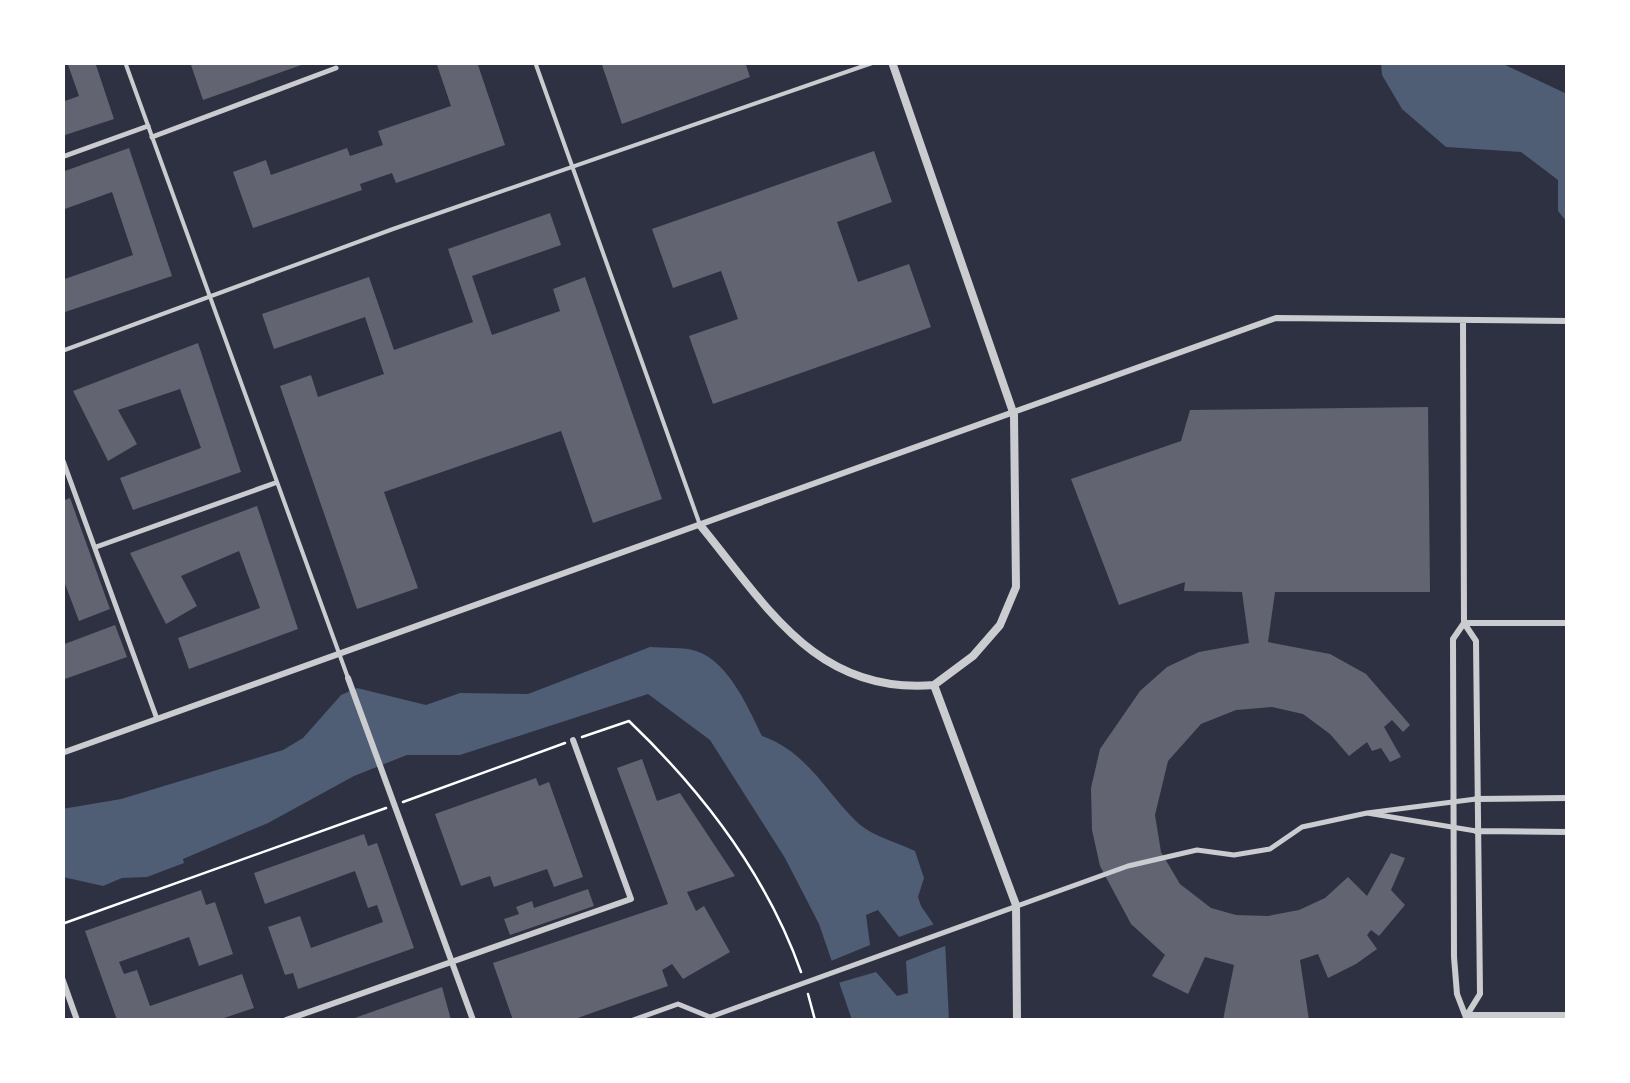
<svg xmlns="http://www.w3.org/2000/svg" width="1630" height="1083" font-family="'IBM Plex Serif',serif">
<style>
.water{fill:#4f5d75}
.pier{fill:#2d3142}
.building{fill:#626471}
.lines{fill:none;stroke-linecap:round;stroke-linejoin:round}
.path{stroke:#fff;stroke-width:2.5}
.service{stroke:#caccd0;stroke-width:4}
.pedestrian{stroke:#caccd0;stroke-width:5}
.minor{stroke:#caccd0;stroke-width:6}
.tertiary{stroke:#caccd0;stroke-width:8}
</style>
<rect width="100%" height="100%" fill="#2d3142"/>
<path class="water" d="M 1381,63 L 1501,63 L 1567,94 L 1567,222 L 1558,211 L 1558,180 L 1521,152 L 1446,147 L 1402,109 L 1382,75 Z
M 650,647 C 664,648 685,647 696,651 C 728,661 748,707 762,736 C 808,752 826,793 859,824 C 873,836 898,843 915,851 L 924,878 L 918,897 L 921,906 L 945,941 L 949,1020 L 852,1020 L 819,924 L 785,858 L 710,740 L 648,694 L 460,755 L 407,755 L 354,776 L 268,823 L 183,859 L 184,863 L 147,877 L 122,878 L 103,886 L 63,877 L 62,809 L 121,799 L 283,750 L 303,738 L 341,695 L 357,688 L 426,705 L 460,693 L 528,694 Z"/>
<path class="pier" d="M 878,910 L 899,937 L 940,922 L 950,944 L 906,961 L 908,993 L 897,996 L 876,972 L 838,983 L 839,1000 L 821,946 L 825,944 L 831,961 L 870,945 L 866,915 Z"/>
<path class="building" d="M 67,62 L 95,62 L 114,119 L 62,136 L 62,102 L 79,96 Z
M 190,62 L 307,62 L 307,63 L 203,100 Z
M 436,62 L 477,62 L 505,145 L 396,183 L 392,173 L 360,184 L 362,190 L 253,228 L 233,172 L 266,160 L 271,175 L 347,148 L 350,156 L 383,145 L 378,131 L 451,106 Z
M 601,62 L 745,62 L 750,77 L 622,124 Z
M 129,148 L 172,276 L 62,313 L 62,280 L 133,255 L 112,192 L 62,210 L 62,172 Z
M 874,151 L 892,202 L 837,222 L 858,282 L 909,264 L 931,327 L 713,404 L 689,336 L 738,319 L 721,271 L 673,288 L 652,229 Z
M 550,213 L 561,245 L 472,276 L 492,335 L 560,311 L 553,289 L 585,277 L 662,499 L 593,523 L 561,431 L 384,492 L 418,588 L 357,609 L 280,386 L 311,375 L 318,397 L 384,374 L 365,317 L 274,349 L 262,314 L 369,277 L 394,350 L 473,322 L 448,249 Z
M 198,343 L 241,472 L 133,510 L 120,478 L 201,448 L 180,389 L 118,410 L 137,444 L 108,461 L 73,391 Z
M 1428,407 L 1430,592 L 1275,592 L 1268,642 L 1330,654 L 1366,674 L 1410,725 L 1403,732 L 1392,720 L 1384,727 L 1401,757 L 1390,762 L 1381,748 L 1372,751 L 1367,742 L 1349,756 L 1330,734 L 1303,714 L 1272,707 L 1236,710 L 1201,724 L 1168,761 L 1155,815 L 1161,852 L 1180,884 L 1211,908 L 1236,915 L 1268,916 L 1299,910 L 1325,898 L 1348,877 L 1367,896 L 1391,853 L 1405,858 L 1391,890 L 1405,905 L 1379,936 L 1371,930 L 1367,935 L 1377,949 L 1356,964 L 1328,978 L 1318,954 L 1300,960 L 1309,1020 L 1223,1020 L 1234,965 L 1205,957 L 1188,994 L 1152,976 L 1165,955 L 1131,924 L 1100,866 L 1092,830 L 1091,788 L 1100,749 L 1140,691 L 1167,667 L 1199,652 L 1249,643 L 1242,592 L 1184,591 L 1185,582 L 1119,605 L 1071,479 L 1181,441 L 1190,410 Z
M 70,498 L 110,609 L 79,621 L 62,576 L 62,501 Z
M 257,506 L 298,629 L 189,669 L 178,638 L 260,608 L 239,551 L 181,576 L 197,606 L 166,624 L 130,553 Z
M 115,625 L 127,657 L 62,680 L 62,645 Z
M 642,759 L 657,801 L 680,793 L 735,876 L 687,892 L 696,911 L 704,906 L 730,952 L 683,979 L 672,964 L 662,970 L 668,986 L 572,1020 L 513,1020 L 493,963 L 668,904 L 617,768 Z
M 536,778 L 539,786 L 549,782 L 583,877 L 554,887 L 547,869 L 494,887 L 490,876 L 461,886 L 435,814 Z
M 364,834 L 368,846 L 377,843 L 414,948 L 298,989 L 293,973 L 285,975 L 268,927 L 300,916 L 311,948 L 383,922 L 377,905 L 368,908 L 355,871 L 265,904 L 254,873 Z
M 588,889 L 594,906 L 510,935 L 504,919 L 519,914 L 516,907 L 532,901 L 534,908 Z
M 201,890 L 206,905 L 215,902 L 233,954 L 199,966 L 189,937 L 119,962 L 124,974 L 137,970 L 150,1006 L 242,974 L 254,1008 L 218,1020 L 117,1020 L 85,931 Z
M 442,987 L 451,1020 L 349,1020 Z"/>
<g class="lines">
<path class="path" d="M 582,737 L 629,721 C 702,791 767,876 801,972
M 403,802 L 565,743
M 62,924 L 386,808
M 808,994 L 815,1020"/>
<path class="service" d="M 125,62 L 348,678
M 535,62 L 700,525
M 62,351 L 393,229 L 875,62"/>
<path class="pedestrian" d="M 152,137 L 336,68
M 62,157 L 148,126
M 62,458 L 157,719
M 96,547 L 275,483
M 1476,831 L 1367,813 L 1476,799
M 710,1017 L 1128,866 L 1197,850 L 1234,855 L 1270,849 L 1302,827 L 1367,813
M 633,1020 L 678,1004 L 710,1017"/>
<path class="minor" d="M 1463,320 L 1464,623 L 1476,641 L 1480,994 L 1467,1015
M 1464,623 L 1453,639 L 1454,957 L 1457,994 L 1467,1020
M 1466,623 L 1568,623
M 348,678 L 473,1020
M 62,753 L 1276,318 L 1568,321
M 1476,799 L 1568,798
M 1476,831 L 1568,832
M 62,978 L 77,1020
M 1468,1015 L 1568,1015
M 286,1020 L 631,899 L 573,740"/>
<path class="tertiary" d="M 892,62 L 1014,415 L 1016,587 L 1000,625 L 973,656 L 934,685
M 700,525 C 766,605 816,695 934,685
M 934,685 L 1016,905 L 1017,1020"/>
</g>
<rect width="1630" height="1083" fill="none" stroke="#ffffff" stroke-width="130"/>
</svg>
